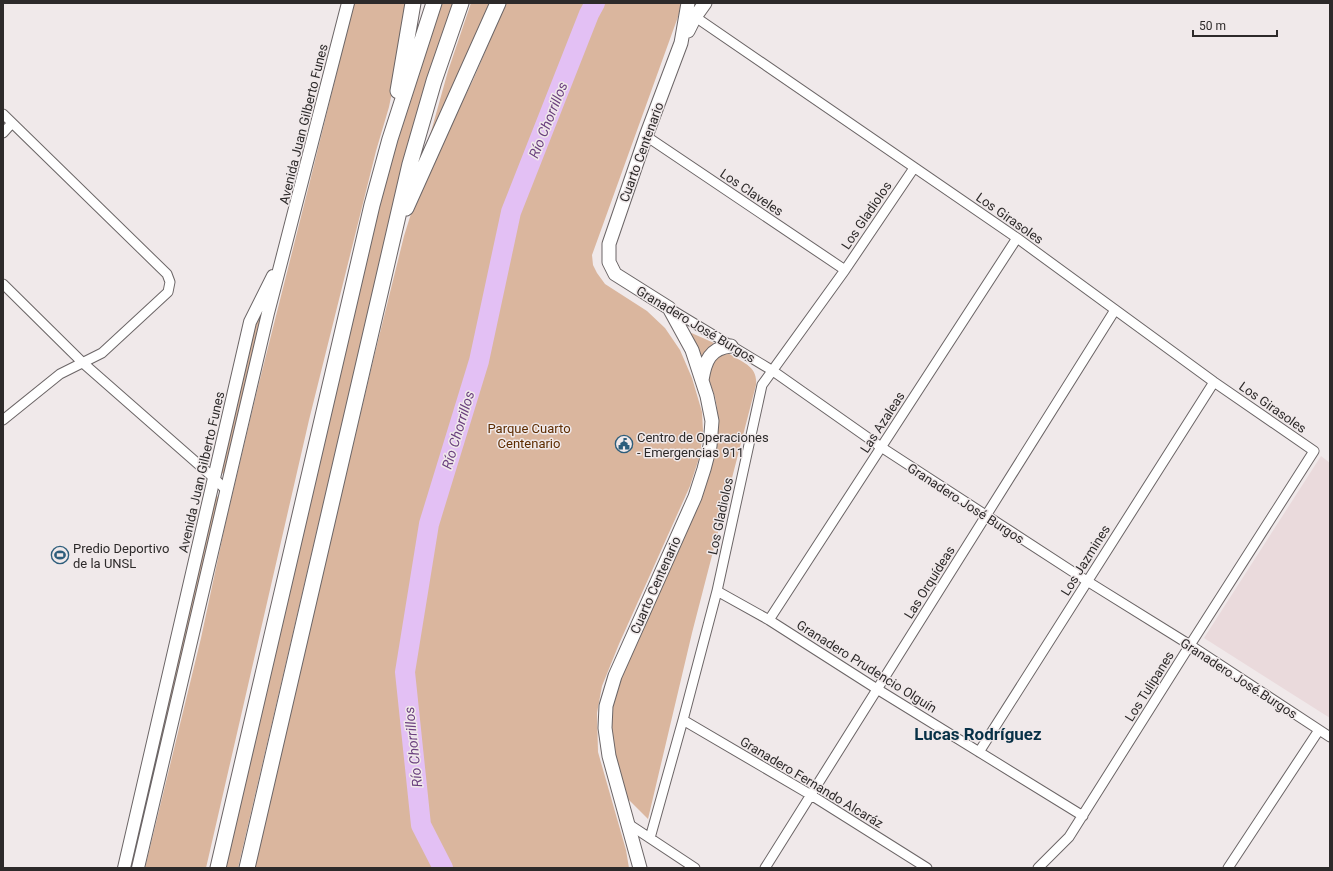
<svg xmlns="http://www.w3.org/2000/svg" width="1333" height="871" font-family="Roboto,sans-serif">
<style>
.built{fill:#eadadc}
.green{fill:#dab69e}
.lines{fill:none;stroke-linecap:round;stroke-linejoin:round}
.river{stroke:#e3c0f4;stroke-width:20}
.minor-casing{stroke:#6b6566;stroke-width:11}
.tertiary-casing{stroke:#6b6566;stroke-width:14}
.secondary-casing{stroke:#6b6566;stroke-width:15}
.trunk-casing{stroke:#6b6566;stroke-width:17}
.minor{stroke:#fff;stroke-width:9}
.tertiary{stroke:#fff;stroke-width:12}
.secondary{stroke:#fff;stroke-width:13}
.trunk{stroke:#fff;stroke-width:15}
.labels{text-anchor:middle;stroke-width:3;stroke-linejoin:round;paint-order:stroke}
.street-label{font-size:13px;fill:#2d2a2a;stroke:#f0e9ea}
.park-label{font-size:13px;fill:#5d2c00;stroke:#f0e9ea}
.poi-label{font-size:13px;fill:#2d2a2a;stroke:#f0e9ea;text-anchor:start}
.water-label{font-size:14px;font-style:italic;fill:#6b407f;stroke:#f0e9ea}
.district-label{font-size:17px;font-weight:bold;fill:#073046;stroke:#f0e9ea}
</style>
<rect width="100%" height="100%" fill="#f0e9ea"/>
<path class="built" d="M 1321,456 L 1330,463 L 1330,718 L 1204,638 Z"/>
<path class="green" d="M 354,3 L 408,3 L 399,57 L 389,107 L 376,151 L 309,420 L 206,868 L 145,868 L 201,638 L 226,521 L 256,395 L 309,185 Z
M 440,3 L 453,3 L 397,188 L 238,868 L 224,868 L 378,206 L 399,132 Z
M 471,3 L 490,3 L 429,139 L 448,71 Z
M 506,3 L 681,3 L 679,14 L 592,255 L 593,265 L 597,273 L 605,284 L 647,311 L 665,328 L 680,350 L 692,378 L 702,412 L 703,431 L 700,455 L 690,486 L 619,644 L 602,686 L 597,713 L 598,752 L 626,850 L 629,868 L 255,868 L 330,543 L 372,365 L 404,236 L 414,204 L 429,169 L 473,80 Z
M 257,318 L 261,319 L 225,474 L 221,473 Z
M 687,331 L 714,343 L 708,349 L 702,362 Z
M 724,352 L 728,353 C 743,363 758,366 756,385 L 692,633 L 648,819 L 628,799 L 618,768 L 612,738 L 612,715 L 614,700 L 622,677 L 635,644 L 671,567 L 699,501 L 716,447 L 718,428 L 717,408 L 715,397 L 709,380 L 708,371 L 709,364 Z
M 216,494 L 219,499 L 158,759 L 154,758 Z
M 152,767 L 156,768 L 146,812 L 142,811 Z"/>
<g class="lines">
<path class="river" d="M 443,868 L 421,825 L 405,672 L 429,524 L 479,361 L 511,212 L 589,14 L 595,3"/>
<defs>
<path id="minor" d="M 691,14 L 1017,238 L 1214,382 L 1314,451 L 1190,645 L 1069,837 L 1038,868
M 3,114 L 167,274 L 170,282 L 168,292 L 102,353 L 60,374 L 3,420
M 3,133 L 12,123
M 646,136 L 845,270
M 3,284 L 83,363 L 214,478 L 226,490
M 672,310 L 773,371 L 881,447 L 1087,581 L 1190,645 L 1330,737
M 717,591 L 769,620 L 877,689 L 1083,816
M 769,620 L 1017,238
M 683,720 L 811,795 L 927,868
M 979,752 L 1214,382
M 627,823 L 695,868
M 650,838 L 683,720 L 717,591 L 762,385 L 845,270 L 914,168
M 765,868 L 1115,310
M 1228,868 L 1319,730"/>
<path id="tertiary" d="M 124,868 L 250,322 L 273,276
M 138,868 L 268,313 L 348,3"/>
<path id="secondary" d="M 688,31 L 695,17 L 705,3
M 702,380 C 705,361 710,348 731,346
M 640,868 L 609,756 L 605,728 L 606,706 L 615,676 L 695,497 L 704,469 L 710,446 L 712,421 L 707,396 L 692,350 L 669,308 L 615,274 L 609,262 L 609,244 L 646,136 L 681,43 L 688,3"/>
<path id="trunk" d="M 398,91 L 413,3
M 406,208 L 498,3
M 218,868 L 372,205 L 390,139 L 434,3
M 247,868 L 410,164 L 434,81 L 461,3"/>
</defs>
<use href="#minor" class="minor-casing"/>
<use href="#tertiary" class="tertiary-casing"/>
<use href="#secondary" class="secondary-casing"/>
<use href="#trunk" class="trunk-casing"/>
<use href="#minor" class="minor"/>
<use href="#tertiary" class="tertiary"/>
<use href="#secondary" class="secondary"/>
<use href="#trunk" class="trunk"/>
</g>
<defs>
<symbol id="civic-ring" viewBox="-11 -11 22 22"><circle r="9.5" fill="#f0e9ea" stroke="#2d5d7b" stroke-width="1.5"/><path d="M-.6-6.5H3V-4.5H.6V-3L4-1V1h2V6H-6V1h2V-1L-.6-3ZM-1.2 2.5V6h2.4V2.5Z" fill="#2d5d7b"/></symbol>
<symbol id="stadium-ring" viewBox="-11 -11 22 22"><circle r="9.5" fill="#f0e9ea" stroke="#2d5d7b" stroke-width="1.5"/><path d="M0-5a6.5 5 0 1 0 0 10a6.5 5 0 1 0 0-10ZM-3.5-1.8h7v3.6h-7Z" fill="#2d5d7b"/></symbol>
</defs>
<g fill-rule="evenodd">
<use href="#civic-ring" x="614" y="434" width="20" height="20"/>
<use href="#stadium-ring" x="50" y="545" width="20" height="20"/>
</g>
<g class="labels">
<g class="street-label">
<text transform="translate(303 124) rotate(-76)" y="5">Avenida Juan Gilberto Funes</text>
<text transform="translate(641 152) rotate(-70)" y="5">Cuarto Centenario</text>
<text transform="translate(752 192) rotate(34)" y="5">Los Claveles</text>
<text transform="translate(866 215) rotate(-56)" y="5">Los Gladiolos</text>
<text transform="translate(1010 218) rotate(35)" y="5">Los Girasoles</text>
<text transform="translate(696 324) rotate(31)" y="5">Granadero José Burgos</text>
<text transform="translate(1273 407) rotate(35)" y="5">Los Girasoles</text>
<text transform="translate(882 422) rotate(-57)" y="5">Las Azaleas</text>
<text transform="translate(201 472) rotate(-77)" y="5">Avenida Juan Gilberto Funes</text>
<text transform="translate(966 503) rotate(33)" y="5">Granadero José Burgos</text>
<text transform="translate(720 516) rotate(-78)" y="5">Los Gladiolos</text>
<text transform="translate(1085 560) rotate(-58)" y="5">Los Jazmines</text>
<text transform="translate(929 582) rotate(-58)" y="5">Las Orquídeas</text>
<text transform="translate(655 585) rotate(-66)" y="5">Cuarto Centenario</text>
<text transform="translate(867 666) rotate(32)" y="5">Granadero Prudencio Olguín</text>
<text transform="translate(1239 678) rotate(33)" y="5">Granadero José Burgos</text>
<text transform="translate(1149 686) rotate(-58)" y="5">Los Tulipanes</text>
<text transform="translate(812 782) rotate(31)" y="5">Granadero Fernando Alcaráz</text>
</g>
<g class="park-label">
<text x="529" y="433">Parque Cuarto<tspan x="529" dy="15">Centenario</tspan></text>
</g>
<g class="poi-label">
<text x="637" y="442">Centro de Operaciones<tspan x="637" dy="15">- Emergencias 911</tspan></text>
<text x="73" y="553">Predio Deportivo<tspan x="73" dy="15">de la UNSL</tspan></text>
</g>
<g class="water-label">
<text transform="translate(548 120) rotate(-68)" y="5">Río Chorrillos</text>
<text transform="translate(458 430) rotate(-73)" y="5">Río Chorrillos</text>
<text transform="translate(413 747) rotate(-96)" y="5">Río Chorrillos</text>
</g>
<g class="district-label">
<text x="978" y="740">Lucas Rodríguez</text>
</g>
</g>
<rect width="1333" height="871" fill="none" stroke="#2d2a2a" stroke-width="8"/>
<path d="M1193 30v6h84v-6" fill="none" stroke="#2d2a2a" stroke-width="2"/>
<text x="1199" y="30" font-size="12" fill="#2d2a2a" stroke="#f0e9ea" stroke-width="3" paint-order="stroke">50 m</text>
</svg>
